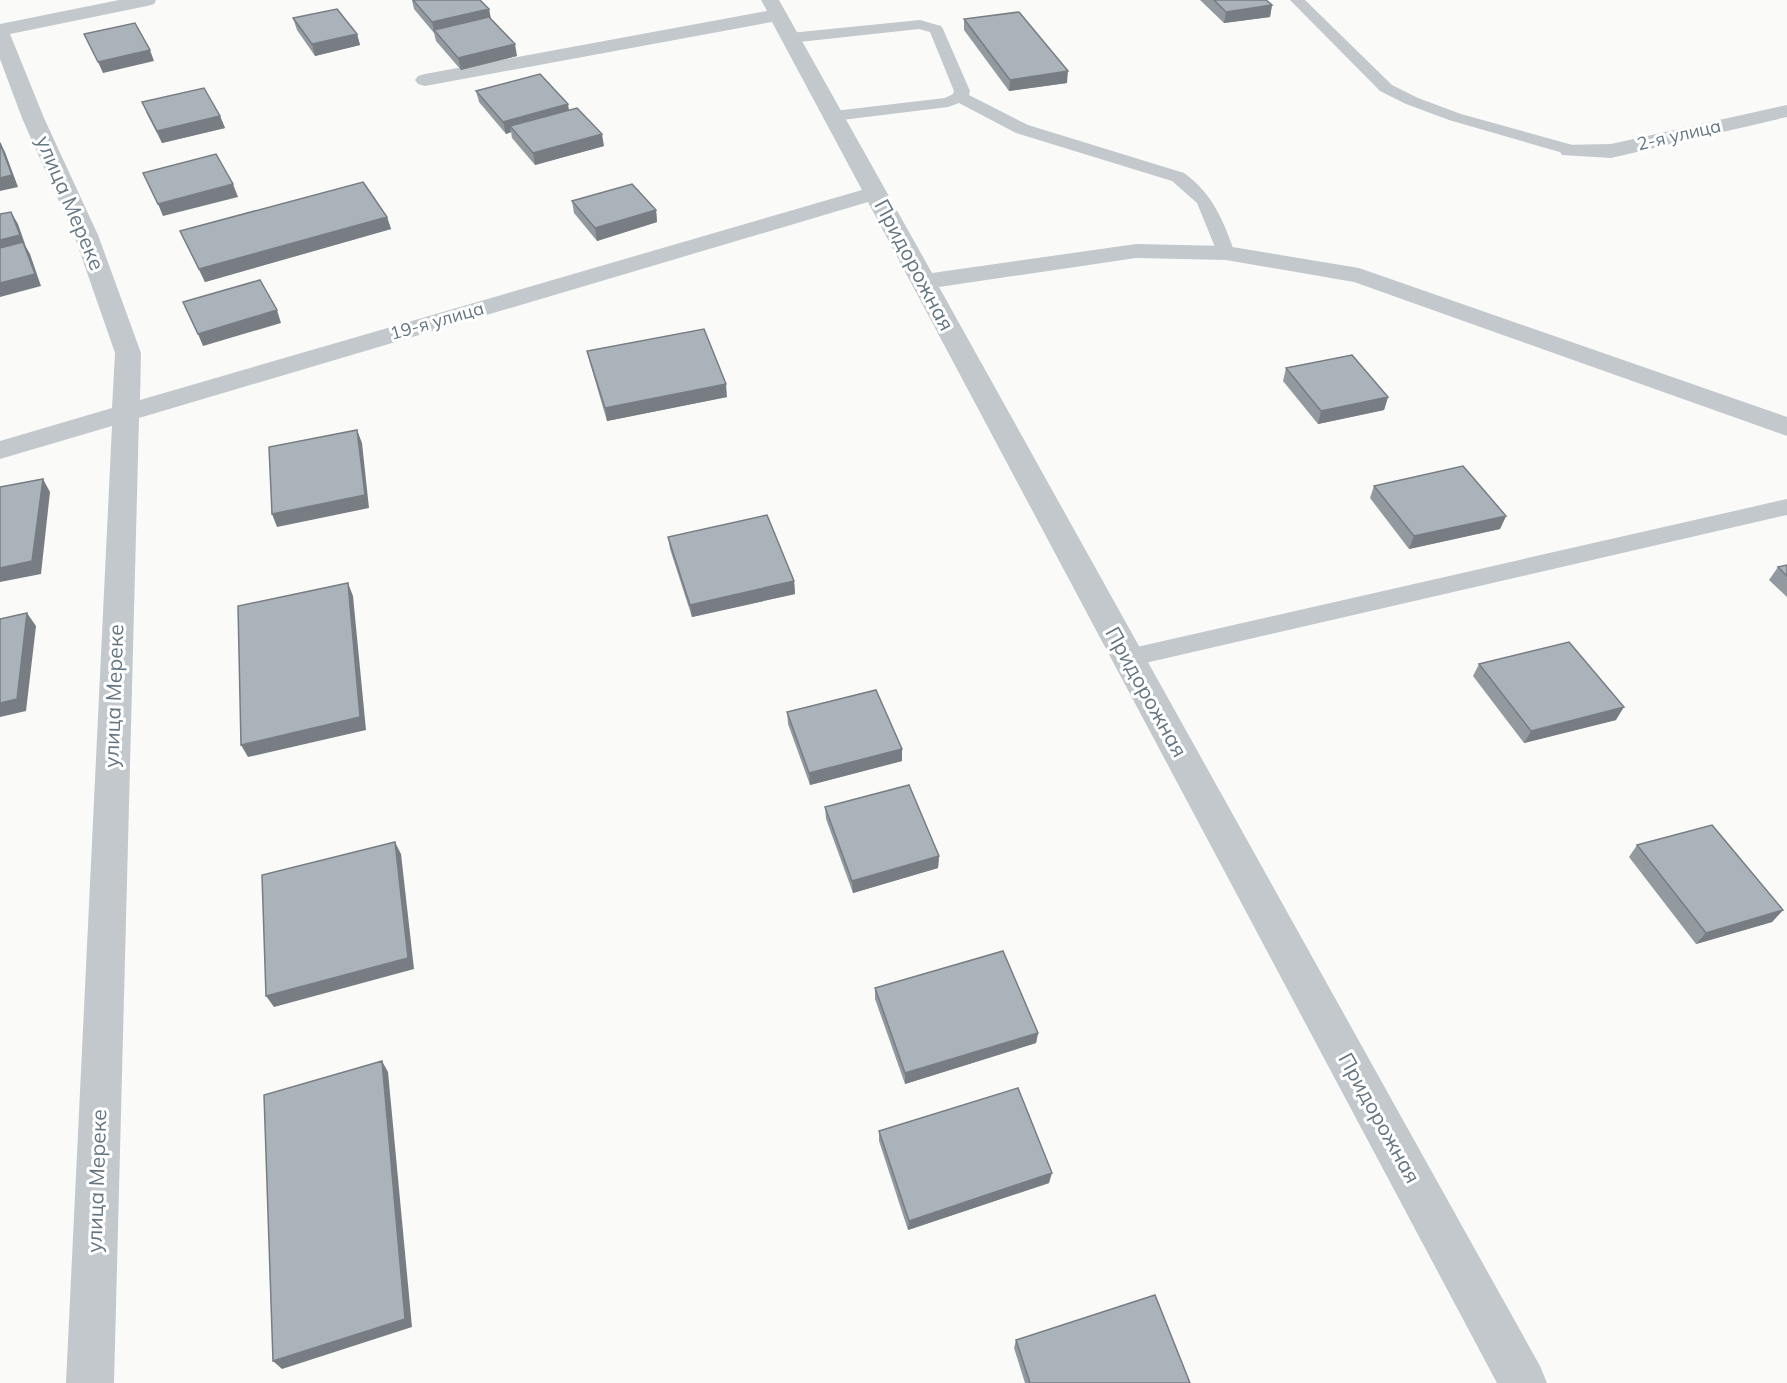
<svg xmlns="http://www.w3.org/2000/svg" width="1787" height="1383" font-family="Mulish,sans-serif">
<style>
.lines{fill:none;stroke-linecap:round;stroke-linejoin:round}
.service{fill:#c3c8cc;fill-rule:evenodd}
.minor{fill:#c3c8cc;fill-rule:evenodd}
.wall{fill:#929a9f}
.shaded-wall{fill:#777d82}
.building{fill:#aab3b9;stroke:#777d82;stroke-width:1.5}
.labels{text-anchor:middle;stroke-width:6;stroke-linejoin:round;paint-order:stroke}
.far-street-label{font-size:18px;fill:#657683;stroke:#fff}
.street-label{font-size:21px;fill:#657683;stroke:#fff}
</style>
<rect width="100%" height="100%" fill="#fafaf8"/>
<g class="lines">
<path class="service" d="M 1290,0 L 1305,0 L 1392,85 L 1418,98 L 1461,114 L 1576,146 L 1578,150 L 1570,155 L 1449,120 L 1406,104 L 1380,91 Z
M 920,20 L 941,26 L 943,29 L 970,91 L 969,95 L 1028,125 L 1184,173 C 1213,194 1223,220 1235,253 L 1233,257 L 1219,257 L 1197,203 L 1172,181 L 1016,133 L 959,103 L 948,107 L 834,121 L 828,119 L 826,116 L 828,113 L 834,111 L 945,98 L 953,94 L 954,91 L 930,32 L 919,29 L 790,43 L 782,38 L 790,33 Z
M 1787,499 L 1787,515 L 1128,667 L 1119,665 L 1116,658 L 1119,651 L 1128,649 Z"/>
<path class="minor" d="M 119,0 L 156,0 L 154,4 L 147,6 L 10,34 L 44,118 L 98,235 L 141,353 L 140,400 L 862,190 L 772,22 L 425,86 L 418,84 L 415,80 L 418,76 L 425,74 L 767,11 L 761,0 L 779,0 L 932,273 L 1136,244 L 1226,246 L 1359,268 L 1787,417 L 1787,436 L 1354,282 L 1226,260 L 1136,258 L 939,287 L 1540,1366 L 1547,1383 L 1497,1383 L 868,202 L 139,418 L 114,1383 L 66,1383 L 112,426 L 0,459 L 0,441 L 112,408 L 115,353 L 74,235 L 22,118 L 0,59 L 0,24 Z
M 1787,105 L 1787,117 L 1611,158 L 1562,155 L 1559,150 L 1562,145 L 1611,144 Z"/>
</g>
<path class="wall" d="M 412,0 L 489,9 L 491,19 L 517,56 L 461,70 L 436,41 L 434,33 L 414,9 Z
M 1200,0 L 1266,0 L 1272,5 L 1270,17 L 1224,23 Z
M 293,18 L 357,34 L 360,45 L 315,56 L 297,30 Z
M 964,19 L 1067,83 L 1009,91 L 964,30 Z
M 476,91 L 569,110 L 604,146 L 535,165 L 512,138 L 511,132 L 506,134 L 479,102 Z
M 142,102 L 220,116 L 225,128 L 162,143 L 147,114 Z
M 572,201 L 656,210 L 657,222 L 597,241 L 574,213 Z
M 387,217 L 391,229 L 205,282 L 180,231 Z
M 587,351 L 727,397 L 607,421 L 590,363 Z
M 1286,368 L 1388,397 L 1384,410 L 1318,424 L 1283,381 Z
M 1374,486 L 1506,516 L 1500,529 L 1409,549 L 1370,498 Z
M 668,537 L 794,581 L 795,594 L 692,617 L 670,549 Z
M 1787,565 L 1787,597 L 1769,580 L 1778,567 Z
M 1479,664 L 1616,720 L 1524,743 L 1473,676 Z
M 787,712 L 902,761 L 810,785 L 788,724 Z
M 825,807 L 939,856 L 938,868 L 853,893 L 826,819 Z
M 1637,845 L 1783,910 L 1772,922 L 1696,944 L 1629,857 Z
M 875,988 L 1038,1033 L 1036,1043 L 905,1084 L 875,999 Z
M 879,1131 L 1049,1183 L 908,1230 L 879,1141 Z
M 1016,1340 L 1190,1383 L 1025,1383 L 1014,1348 Z"/>
<path class="shaded-wall" d="M 1272,5 L 1270,17 L 1224,23 L 1226,12 Z
M 489,9 L 491,20 L 434,31 L 432,22 Z
M 357,34 L 360,45 L 315,56 L 312,44 Z
M 515,44 L 517,56 L 461,70 L 458,58 Z
M 150,50 L 154,61 L 103,73 L 98,62 Z
M 1068,71 L 1067,83 L 1009,91 L 1010,80 Z
M 568,104 L 570,116 L 510,126 L 511,132 L 506,134 L 503,122 Z
M 220,116 L 225,128 L 162,143 L 157,131 Z
M 602,134 L 604,146 L 535,165 L 533,153 Z
M 0,142 L 5,152 L 18,187 L 0,191 Z
M 233,184 L 238,197 L 163,216 L 158,204 Z
M 656,210 L 657,222 L 597,241 L 595,228 Z
M 11,212 L 18,224 L 26,247 L 30,254 L 41,286 L 0,297 L 0,240 Z
M 387,217 L 391,229 L 205,282 L 199,269 Z
M 277,310 L 281,323 L 203,346 L 198,334 Z
M 726,384 L 727,397 L 607,421 L 605,408 Z
M 1388,397 L 1384,410 L 1318,424 L 1321,411 Z
M 357,430 L 362,443 L 369,508 L 277,527 L 272,514 Z
M 43,479 L 50,492 L 41,574 L 0,582 L 0,568 Z
M 1506,516 L 1500,529 L 1409,549 L 1414,536 Z
M 794,581 L 795,594 L 692,617 L 690,605 Z
M 348,583 L 353,596 L 366,730 L 248,757 L 241,745 Z
M 27,613 L 36,626 L 26,711 L 0,717 L 0,703 Z
M 1624,707 L 1616,720 L 1524,743 L 1531,731 Z
M 902,749 L 902,761 L 810,785 L 809,773 Z
M 395,842 L 401,854 L 414,969 L 274,1007 L 266,996 Z
M 939,856 L 938,868 L 853,893 L 852,881 Z
M 1783,910 L 1772,922 L 1696,944 L 1706,933 Z
M 1038,1033 L 1036,1043 L 905,1084 L 905,1073 Z
M 382,1061 L 388,1072 L 412,1327 L 282,1369 L 273,1361 Z
M 1052,1173 L 1049,1183 L 908,1230 L 909,1221 Z"/>
<path class="building" d="M 413,0 L 480,0 L 489,9 L 432,22 Z
M 1214,0 L 1266,0 L 1272,5 L 1226,12 Z
M 337,9 L 357,34 L 312,44 L 293,18 Z
M 1019,12 L 1068,71 L 1010,80 L 964,19 Z
M 489,17 L 515,44 L 458,58 L 434,30 Z
M 135,23 L 150,50 L 98,62 L 84,34 Z
M 540,74 L 568,104 L 503,122 L 476,91 Z
M 204,88 L 220,116 L 157,131 L 142,102 Z
M 577,108 L 602,134 L 533,153 L 510,126 Z
M 0,143 L 12,175 L 0,178 Z
M 216,154 L 233,184 L 158,204 L 143,173 Z
M 363,182 L 387,217 L 199,269 L 180,231 Z
M 632,184 L 656,210 L 595,228 L 572,201 Z
M 11,212 L 20,235 L 0,240 L 0,214 Z
M 23,242 L 35,274 L 0,283 L 0,248 Z
M 260,280 L 277,310 L 198,334 L 183,302 Z
M 704,329 L 726,384 L 605,408 L 587,351 Z
M 1352,355 L 1388,397 L 1321,411 L 1286,368 Z
M 357,430 L 365,495 L 272,514 L 269,447 Z
M 1463,466 L 1506,516 L 1414,536 L 1374,486 Z
M 43,479 L 32,561 L 0,568 L 0,487 Z
M 767,515 L 794,581 L 690,605 L 668,537 Z
M 1787,565 L 1787,576 L 1778,567 Z
M 348,583 L 360,717 L 241,745 L 238,606 Z
M 27,613 L 17,699 L 0,703 L 0,619 Z
M 1569,642 L 1624,707 L 1531,731 L 1479,664 Z
M 876,690 L 902,749 L 809,773 L 787,712 Z
M 909,785 L 939,856 L 852,881 L 825,807 Z
M 1712,825 L 1783,910 L 1706,933 L 1637,845 Z
M 395,842 L 408,958 L 266,996 L 262,875 Z
M 1003,951 L 1038,1033 L 905,1073 L 875,988 Z
M 382,1061 L 405,1319 L 273,1361 L 264,1095 Z
M 1018,1088 L 1052,1173 L 909,1221 L 879,1131 Z
M 1155,1295 L 1190,1383 L 1030,1383 L 1016,1340 Z"/>
<g class="labels">
<g class="far-street-label">
<text transform="translate(1679 135) rotate(-13)" y="6">2-я улица</text>
<text transform="translate(437 321) rotate(-16)" y="6">19-я улица</text>
</g>
<g class="street-label">
<text transform="translate(70 203) rotate(67)" y="7">улица Мереке</text>
<text transform="translate(914 265) rotate(62)" y="7">Придорожная</text>
<text transform="translate(1146 692) rotate(61)" y="7">Придорожная</text>
<text transform="translate(114 696) rotate(-88)" y="7">улица Мереке</text>
<text transform="translate(1379 1118) rotate(61)" y="7">Придорожная</text>
<text transform="translate(97 1181) rotate(-88)" y="7">улица Мереке</text>
</g>
</g>
</svg>
